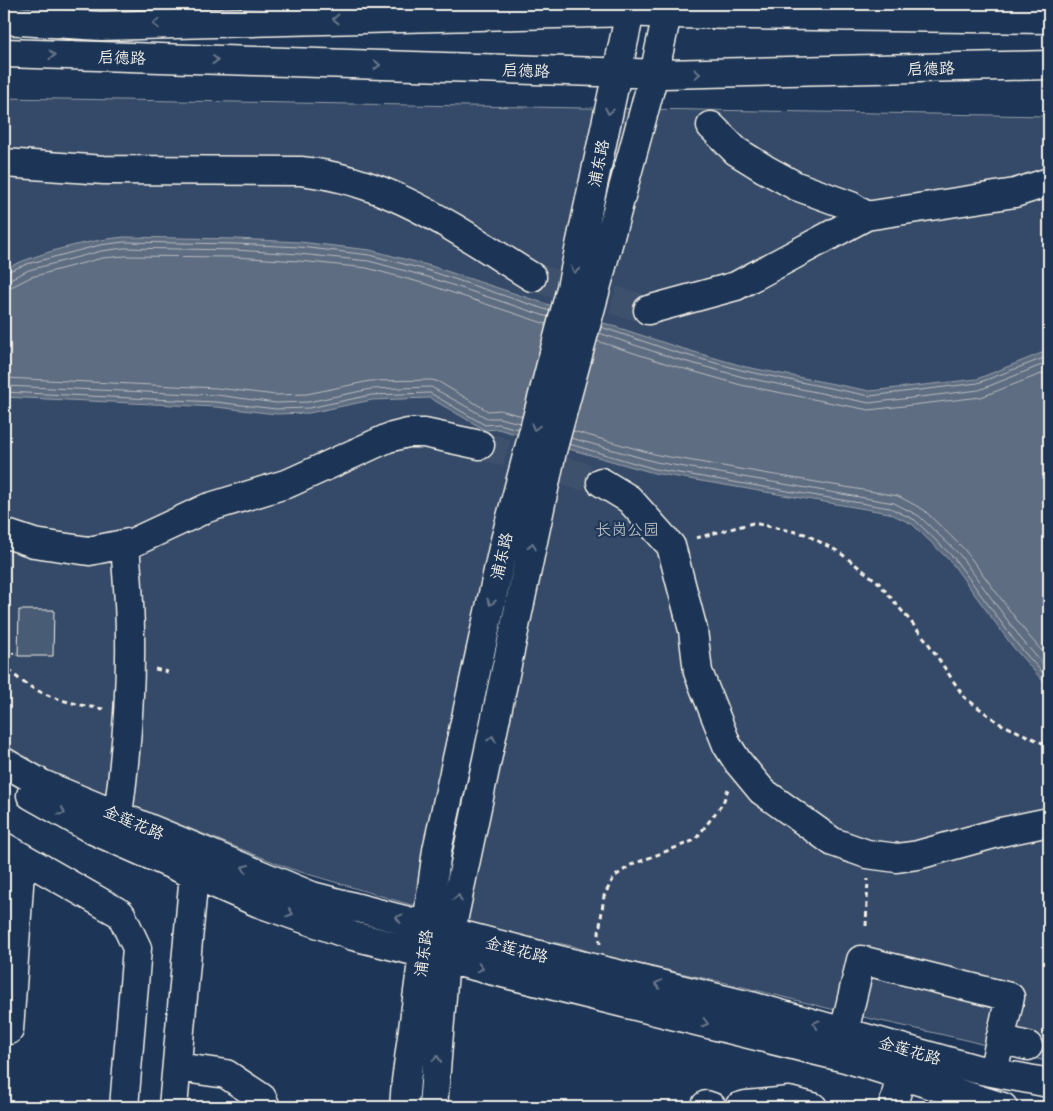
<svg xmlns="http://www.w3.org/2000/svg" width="1053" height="1111" font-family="Sriracha,'LXGW WenKai TC',sans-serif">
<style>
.green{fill:#354a67;stroke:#949ea8}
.water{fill:#5e6d82;stroke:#9aa2ab}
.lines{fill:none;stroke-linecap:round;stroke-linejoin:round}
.shore{stroke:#b8bcbf;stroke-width:1}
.building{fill:#485b74;stroke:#f4f1e8}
.minor-tunnel{stroke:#3d516d;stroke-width:28;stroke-dasharray:28 14;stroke-linecap:butt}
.minor-casing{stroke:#f4f1e8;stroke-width:31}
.major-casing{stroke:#f4f1e8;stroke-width:31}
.path{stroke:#f4f1e8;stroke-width:3;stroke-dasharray:5 4;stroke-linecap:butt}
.minor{stroke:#1d3557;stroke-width:28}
.major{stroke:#1d3557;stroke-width:28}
.oneway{stroke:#68778a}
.labels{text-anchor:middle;stroke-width:4;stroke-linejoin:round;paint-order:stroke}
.street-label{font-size:16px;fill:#f4f1e8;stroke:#1d3557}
.park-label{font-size:16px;fill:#bbbfc1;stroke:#1d3557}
</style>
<rect width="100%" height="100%" fill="#1d3557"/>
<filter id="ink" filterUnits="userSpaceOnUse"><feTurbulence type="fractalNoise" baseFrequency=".02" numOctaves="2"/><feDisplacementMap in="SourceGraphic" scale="10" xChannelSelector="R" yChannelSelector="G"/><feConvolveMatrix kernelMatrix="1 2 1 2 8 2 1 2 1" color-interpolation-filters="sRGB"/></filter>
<g filter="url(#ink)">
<path class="green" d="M 4,98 L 1049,116 L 1049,1062 L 962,1039 L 863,1017 L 731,984 L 602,956 L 573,946 L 508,934 L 291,869 L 54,774 L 4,745 Z"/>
<path class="water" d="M 124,237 L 236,239 L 300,242 L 370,250 L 431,266 L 677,347 L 746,367 L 870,391 L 977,379 L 1049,350 L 1049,688 L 1013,647 L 951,562 L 912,524 L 889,513 L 654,473 L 498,429 L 485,430 L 430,398 L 372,400 L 309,413 L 276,414 L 216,407 L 4,397 L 4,269 C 41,252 84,241 124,237 Z"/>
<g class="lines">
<path class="shore" d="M 4,273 L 27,264 L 100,245 L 124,242 L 236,244 L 300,247 L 370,255 L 430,271 L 550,311
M 4,280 L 10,279 L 29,270 L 101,251 L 124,248 L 235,250 L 299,254 L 369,261 L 428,277 L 548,317
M 4,287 L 13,286 L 31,277 L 102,258 L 125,256 L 235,257 L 299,261 L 367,268 L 426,284 L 546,324
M 601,327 L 675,352 L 745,371 L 870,396 L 978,383 L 1049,356
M 599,333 L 673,358 L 743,377 L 869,403 L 979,390 L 1049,362
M 597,341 L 671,365 L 741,385 L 869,410 L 981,397 L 1049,371
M 4,378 L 217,388 L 276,395 L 307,394 L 370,381 L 432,380 L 439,382 L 488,411 L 500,410 L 522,416
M 4,386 L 217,395 L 276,403 L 308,402 L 371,389 L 431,387 L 487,418 L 499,418 L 520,423
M 4,392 L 216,402 L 276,409 L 309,408 L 371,395 L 430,393 L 485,425 L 499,424 L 518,429
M 573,431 L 658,455 L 898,496 L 924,510 L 964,549 L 1028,635 L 1049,659
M 571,438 L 656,462 L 894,503 L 919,516 L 959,554 L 1022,640 L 1049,671
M 569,444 L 655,469 L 890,508 L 915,520 L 954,558 L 1017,644 L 1049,680"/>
</g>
<path class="building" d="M 19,610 L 54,610 L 53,656 L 18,656 Z"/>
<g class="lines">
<path class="minor-tunnel" d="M 532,277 L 648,310
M 480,445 L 601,482"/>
<defs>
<path id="minor" d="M 711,126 L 736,151 L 765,169 L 796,186 L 851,206 L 866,216
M 4,163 L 104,170 L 301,171 C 393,181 456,230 532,277
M 648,310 L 736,286 L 866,216 L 1015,193 L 1049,182
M 601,482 L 629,499 L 671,546 L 693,630 L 698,672 L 727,745 L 738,762 L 762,791 L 833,842 L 867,854 L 897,858 L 918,855 L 1001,832 L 1049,822
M 4,533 L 34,543 L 89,551 L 134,542 L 207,508 L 289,483 L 388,438 L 408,433 L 424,433 L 480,445
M 4,762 L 42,784 L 312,896 L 547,957 L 751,1006 L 976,1069 L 1049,1083
M 31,795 L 93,830 L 259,903 L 353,936 L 845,1058 L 1003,1107
M 118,815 C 126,755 131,696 130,635 C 130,605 127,574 125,544
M 4,847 L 121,914 L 137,948 L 124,1107
M 9,1030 L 21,857
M 844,1032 L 861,960 L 1010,997 L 993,1072
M 1000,1039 L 1028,1046
M 177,1067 L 226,1074 L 262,1098 L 266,1107
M 706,1105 L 712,1107
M 173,1107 L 194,874
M 404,1107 L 406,1081 L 437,850 L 503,548 L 571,288 L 630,12 L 631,4
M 433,1107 L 445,959 L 552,451 L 654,74 L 667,14 L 667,4
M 739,1107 L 746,1105 L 789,1101 L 813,1107
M 893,1107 L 901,1075"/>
<path id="major" d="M 4,20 L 101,26 L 630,12 L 667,14 L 1049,19
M 4,53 L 663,74 L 1049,65"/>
</defs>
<use href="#minor" class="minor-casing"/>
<use href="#major" class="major-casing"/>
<path class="path" d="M 696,538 L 753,523 L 805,534 L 839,552 L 878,582 L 926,640 L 964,697 L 999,723 L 1049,746
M 4,657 L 14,653
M 4,662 C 23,693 69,704 104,709
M 155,669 L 168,672
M 866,926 L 868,879
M 600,944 L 599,933 L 604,896 L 614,877 L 631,865 L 695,840 L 723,803 L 728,789"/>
<use href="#minor" class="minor"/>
<use href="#major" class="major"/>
</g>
<defs><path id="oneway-chevron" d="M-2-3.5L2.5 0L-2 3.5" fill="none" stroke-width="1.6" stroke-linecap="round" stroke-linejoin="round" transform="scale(1.25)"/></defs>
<g class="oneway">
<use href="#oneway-chevron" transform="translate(336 19) rotate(179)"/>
<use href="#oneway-chevron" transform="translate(156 24) rotate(179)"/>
<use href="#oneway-chevron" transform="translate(52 55) rotate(2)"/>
<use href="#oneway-chevron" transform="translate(215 60) rotate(2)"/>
<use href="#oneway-chevron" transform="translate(377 65) rotate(2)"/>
<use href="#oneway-chevron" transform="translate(697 74) rotate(-1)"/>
<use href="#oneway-chevron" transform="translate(609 111) rotate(102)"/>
<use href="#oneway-chevron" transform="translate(575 270) rotate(102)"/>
<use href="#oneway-chevron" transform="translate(535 427) rotate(105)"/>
<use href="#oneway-chevron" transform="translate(532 546) rotate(-78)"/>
<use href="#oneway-chevron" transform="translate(491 602) rotate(102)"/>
<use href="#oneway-chevron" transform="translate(492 739) rotate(-78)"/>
<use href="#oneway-chevron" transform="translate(62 812) rotate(29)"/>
<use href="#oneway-chevron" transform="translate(245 868) rotate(-157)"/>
<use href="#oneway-chevron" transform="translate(458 898) rotate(-78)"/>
<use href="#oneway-chevron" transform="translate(290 913) rotate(19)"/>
<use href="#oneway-chevron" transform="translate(399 918) rotate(-165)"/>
<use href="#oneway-chevron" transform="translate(480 968) rotate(14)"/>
<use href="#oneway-chevron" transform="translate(658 984) rotate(-167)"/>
<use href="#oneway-chevron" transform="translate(705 1023) rotate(14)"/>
<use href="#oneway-chevron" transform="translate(816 1024) rotate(-165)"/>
<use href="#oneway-chevron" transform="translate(437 1059) rotate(-85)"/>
</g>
</g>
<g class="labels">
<g class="street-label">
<text transform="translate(122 57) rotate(2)" y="6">启德路</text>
<text transform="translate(931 68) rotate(-1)" y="6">启德路</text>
<text transform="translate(526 70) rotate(2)" y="6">启德路</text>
<text transform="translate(598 163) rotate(-78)" y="6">浦东路</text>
<text transform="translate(501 556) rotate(-77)" y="6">浦东路</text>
<text transform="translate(134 822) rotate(23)" y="6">金莲花路</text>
<text transform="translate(517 949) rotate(14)" y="6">金莲花路</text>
<text transform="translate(423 953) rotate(-82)" y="6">浦东路</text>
<text transform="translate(910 1050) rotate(16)" y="6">金莲花路</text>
</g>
<g class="park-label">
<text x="627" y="535">长岗公园</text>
</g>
</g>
<rect width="1053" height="1111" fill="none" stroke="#1d3557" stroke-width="20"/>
<rect x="10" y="10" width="1033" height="1091" fill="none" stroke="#f4f1e8" stroke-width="2" filter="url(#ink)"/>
</svg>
